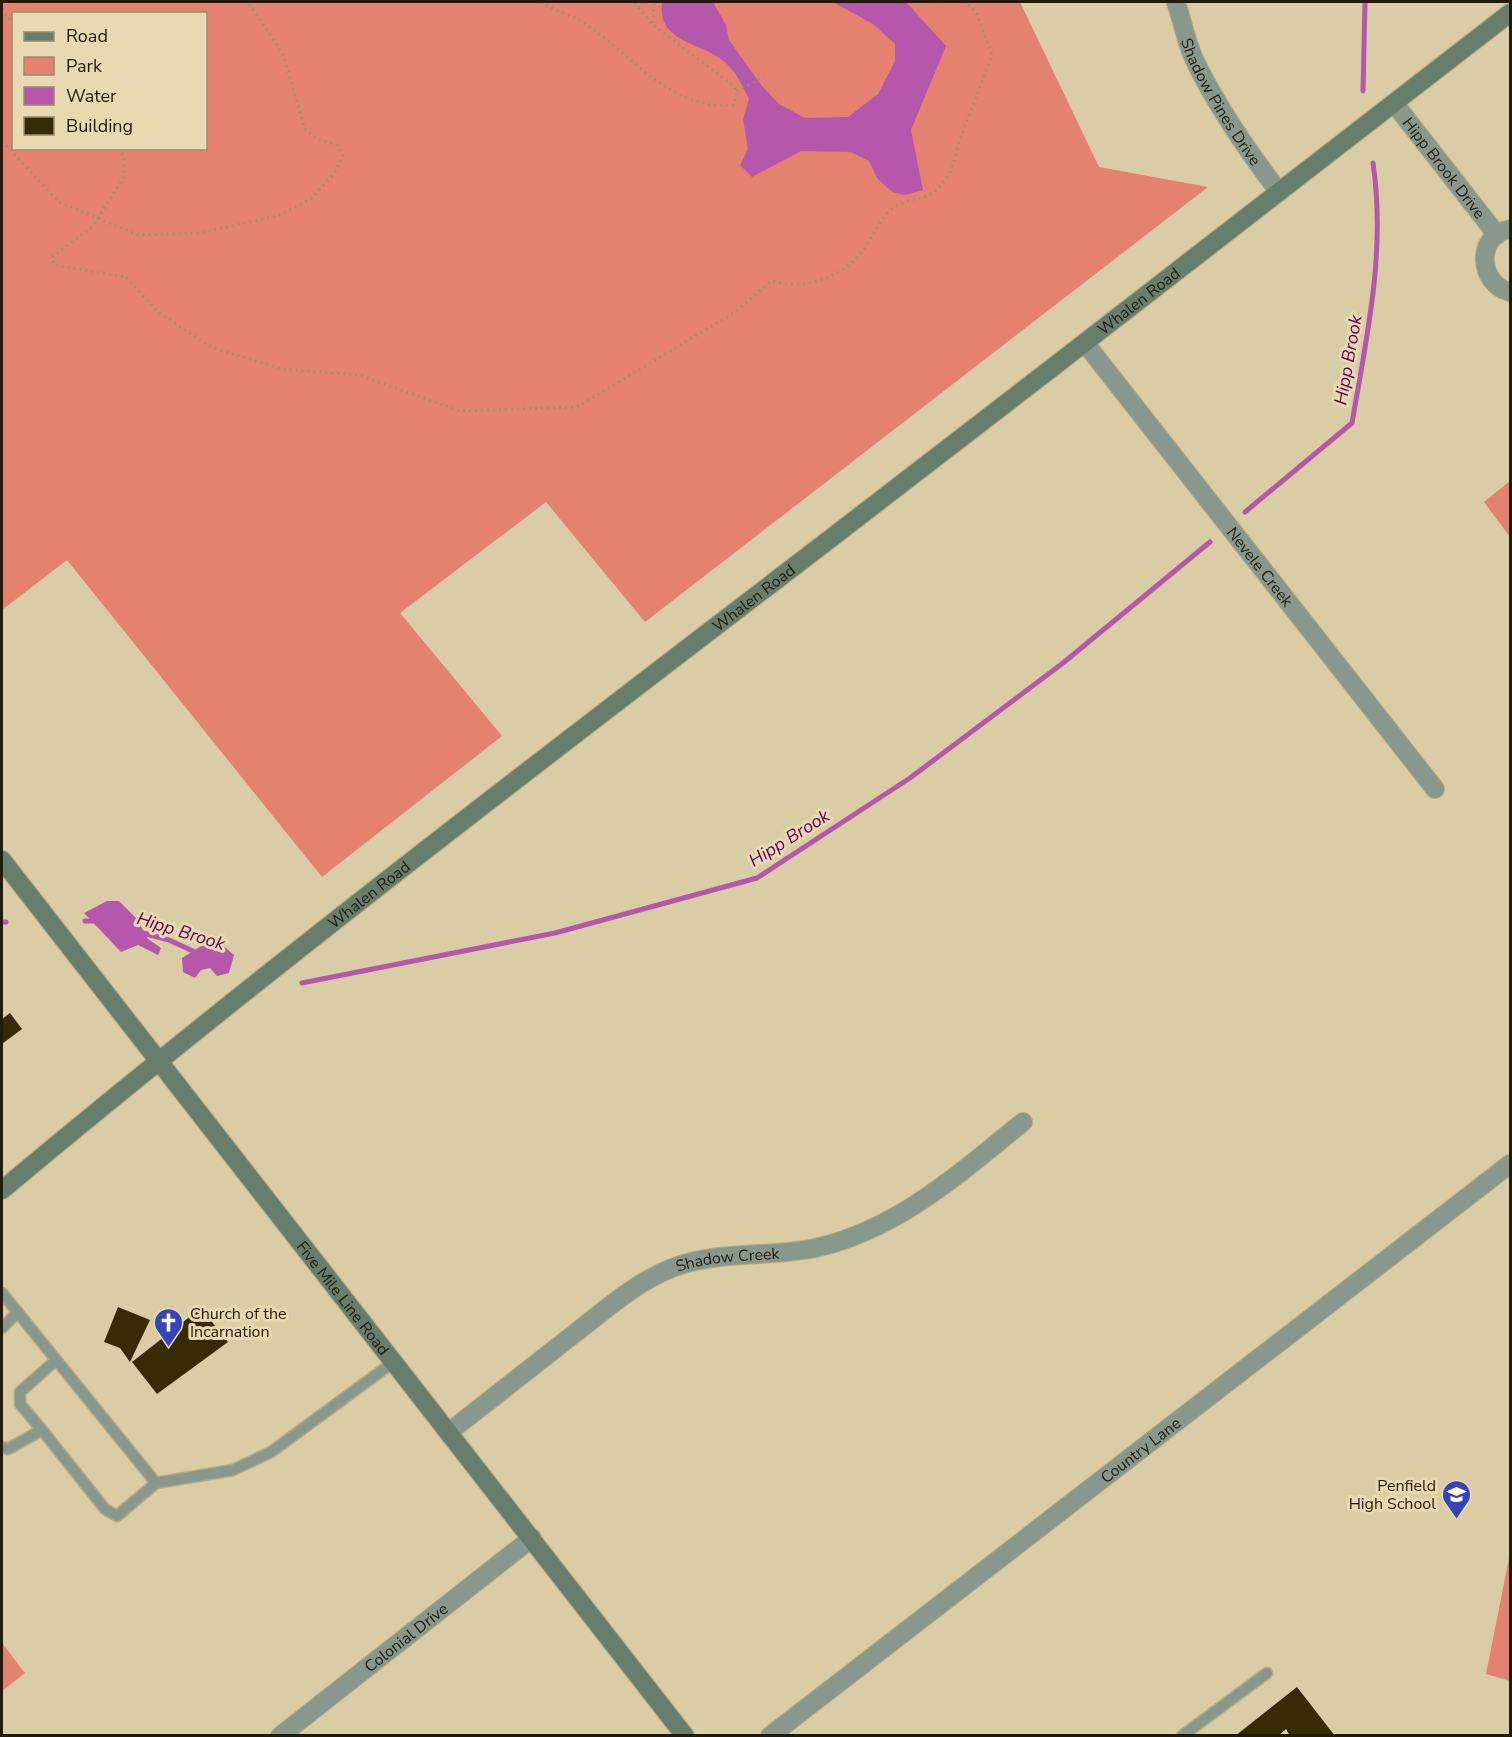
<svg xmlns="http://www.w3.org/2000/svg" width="1512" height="1737" font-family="'Nunito Sans',sans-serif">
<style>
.green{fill:#e4816f;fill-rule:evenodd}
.water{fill:#b558ac}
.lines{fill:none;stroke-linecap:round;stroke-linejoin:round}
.stream{stroke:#b558ac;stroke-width:5}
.building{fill:#372b05}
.lane-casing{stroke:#b5a986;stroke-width:13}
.street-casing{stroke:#b5a986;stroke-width:20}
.secondary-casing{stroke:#b5a986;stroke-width:20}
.path{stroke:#9c9171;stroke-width:3;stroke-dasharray:1.5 4.5;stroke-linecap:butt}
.lane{stroke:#89988c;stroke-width:10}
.street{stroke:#89988c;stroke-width:18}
.secondary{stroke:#687e6c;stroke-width:18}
.labels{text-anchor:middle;stroke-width:6;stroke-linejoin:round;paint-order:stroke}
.street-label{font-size:16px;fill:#201b0c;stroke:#e8d9b1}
.poi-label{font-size:16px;fill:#201b0c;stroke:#e8d9b1;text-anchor:start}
.water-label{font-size:18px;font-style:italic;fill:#5e0159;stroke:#e8d9b1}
</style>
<rect width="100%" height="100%" fill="#dacca4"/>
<path class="green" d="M 2,2 L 1020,2 L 1099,167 L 1208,187 L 645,622 L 546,502 L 400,613 L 502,736 L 322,877 L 67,560 L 2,610 ZM 14,14 L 206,14 L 206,148 L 14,148 Z
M 1510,481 L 1510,537 L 1484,502 Z
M 1510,1553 L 1510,1681 L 1486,1674 Z
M 2,1643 L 25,1673 L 2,1691 Z"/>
<path class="water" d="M 662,2 L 713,2 L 726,25 L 729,40 L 762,86 L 779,104 L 805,118 L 848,117 L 878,94 L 895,61 L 895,44 L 873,24 L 833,2 L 906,2 L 946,46 L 911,130 L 923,190 L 905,195 L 892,192 L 877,178 L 869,161 L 851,152 L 801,151 L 752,177 L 740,165 L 748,149 L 743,119 L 749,99 C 742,86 737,73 726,63 C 702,41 657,44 662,2 Z
M 107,901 L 119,901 L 136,918 L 148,939 L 161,948 L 158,955 L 138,945 L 121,952 L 84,913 Z
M 214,938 L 234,955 L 229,973 L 217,976 L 210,968 L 201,970 L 195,978 L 183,972 L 182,958 Z"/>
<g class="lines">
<path class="stream" d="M 1363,91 L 1365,2
M 1245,512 L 1352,423 C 1367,336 1386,251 1373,163
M 85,921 L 98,921
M 2,922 L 6,922
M 139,932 L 169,940 L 197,953
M 302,983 L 555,933 L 757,878 L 910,778 L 1063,663 L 1210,542"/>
</g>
<path class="building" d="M 10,1013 L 22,1029 L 2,1044 L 2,1019 Z
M 118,1307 L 150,1320 L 130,1362 L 120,1348 L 104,1342 Z
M 201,1308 L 228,1342 L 157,1394 L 132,1362 Z
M 1297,1687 L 1335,1736 L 1290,1736 L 1286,1729 L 1278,1736 L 1235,1736 Z"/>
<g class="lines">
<defs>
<path id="lane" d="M 2,1293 L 156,1483 L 233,1470 L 271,1452 L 395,1361
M 2,1328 L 18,1312
M 42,1430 L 20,1404 L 20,1392 L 56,1360
M 2,1447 L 8,1449 L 42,1430 L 105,1509 L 117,1516 L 156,1483
M 1182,1736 L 1267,1673"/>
<g id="street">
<path id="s1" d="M 1176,2 C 1182,20 1186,41 1194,59 C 1217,107 1247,150 1279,192"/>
<path id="s2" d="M 1394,103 L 1497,235"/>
<path d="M 1510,229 C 1475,235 1478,284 1510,292"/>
<path id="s3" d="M 1085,343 L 1435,789"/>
<path id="s4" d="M 449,1432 C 491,1399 533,1366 574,1334 C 605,1310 636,1282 672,1268 C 718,1250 768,1258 815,1248 C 897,1230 960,1173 1023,1122"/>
<path id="s5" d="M 280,1736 L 532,1538"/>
<path id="s6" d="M 770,1736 L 1510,1164"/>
</g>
<g id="secondary">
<path id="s7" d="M 2,860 L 685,1736"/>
<path id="s8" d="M 2,1190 C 270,966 548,755 826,542 C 1055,367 1282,188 1510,13"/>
</g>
</defs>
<use href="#lane" class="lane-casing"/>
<use href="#street" class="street-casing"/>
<use href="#secondary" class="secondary-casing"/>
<path class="path" d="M 541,2 C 552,10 567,13 579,20 C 629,50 669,112 734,105 L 737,91 L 731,84 L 653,25 L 634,2
M 2,9 L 14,25
M 653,23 L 654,2
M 737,91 L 764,77
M 2,141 L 59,202 L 138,235 L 201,233 L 280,215 L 311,199 L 334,174 L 343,156 L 337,145 L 317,139 L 305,129 L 283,54 L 248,2
M 119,148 L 124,157 L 124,177 L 98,218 L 92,227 L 52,257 L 54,265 L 126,277 L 158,312 L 211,347 L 282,369 L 359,375 L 460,411 L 577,407 L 735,312 L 771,281 C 804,289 836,281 859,255 C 871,242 877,222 891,210 C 913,191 926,209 948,176 C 955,165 956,149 961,137 C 971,109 982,83 992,55 L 976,12 L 965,2"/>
<use href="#lane" class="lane"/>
<use href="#street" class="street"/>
<use href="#secondary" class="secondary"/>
</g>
<defs>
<symbol id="church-pin" viewBox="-11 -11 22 30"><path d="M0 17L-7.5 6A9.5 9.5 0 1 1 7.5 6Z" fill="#3545b8" stroke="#e8d9b1"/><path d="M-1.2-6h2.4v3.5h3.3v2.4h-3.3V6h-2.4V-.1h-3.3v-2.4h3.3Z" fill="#fff"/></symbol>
<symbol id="school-pin" viewBox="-11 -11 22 30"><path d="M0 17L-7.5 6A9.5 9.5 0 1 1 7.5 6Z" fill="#3545b8" stroke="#e8d9b1"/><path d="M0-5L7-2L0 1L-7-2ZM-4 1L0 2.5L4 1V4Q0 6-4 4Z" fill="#fff"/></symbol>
</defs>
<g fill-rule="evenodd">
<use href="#church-pin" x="152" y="1306" width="33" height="45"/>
<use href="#school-pin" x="1440" y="1478" width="33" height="45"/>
</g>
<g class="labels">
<g class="street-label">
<text dy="6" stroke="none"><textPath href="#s1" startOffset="110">Shadow Pines Drive</textPath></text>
<text dy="6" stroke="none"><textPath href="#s2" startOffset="82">Hipp Brook Drive</textPath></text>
<text dy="6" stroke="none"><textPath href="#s8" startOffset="1443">Whalen Road</textPath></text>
<text dy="6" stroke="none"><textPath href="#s3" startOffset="284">Nevele Creek</textPath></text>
<text dy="6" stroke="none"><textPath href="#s8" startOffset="957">Whalen Road</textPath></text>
<text dy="6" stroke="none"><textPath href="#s8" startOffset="471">Whalen Road</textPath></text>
<text dy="6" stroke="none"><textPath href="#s4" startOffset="334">Shadow Creek</textPath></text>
<text dy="6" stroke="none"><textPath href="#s7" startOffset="555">Five Mile Line Road</textPath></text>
<text dy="6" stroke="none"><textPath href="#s6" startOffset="468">Country Lane</textPath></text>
<text dy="6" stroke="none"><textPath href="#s5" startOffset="160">Colonial Drive</textPath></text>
</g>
<g class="poi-label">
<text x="190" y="1319">Church of the<tspan x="190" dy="18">Incarnation</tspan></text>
<text x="1436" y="1491" text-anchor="end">Penfield<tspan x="1436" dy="18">High School</tspan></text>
</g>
<g class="water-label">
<text transform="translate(1348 360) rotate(-80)" y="6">Hipp Brook</text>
<text transform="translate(789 838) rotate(-32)" y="6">Hipp Brook</text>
<text transform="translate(181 931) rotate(17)" y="6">Hipp Brook</text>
</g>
</g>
<rect width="1512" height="1737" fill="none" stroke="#201b0c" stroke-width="6"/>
<rect x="12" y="12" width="195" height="138" fill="#e8d9b1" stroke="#988d6f" stroke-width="1.5"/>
<rect x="24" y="32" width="30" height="9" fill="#687e6c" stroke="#988d6f" stroke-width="1.5"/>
<text x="66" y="42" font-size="18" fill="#201b0c">Road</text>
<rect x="24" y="57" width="30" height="18" fill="#e4816f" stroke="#988d6f" stroke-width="1.5"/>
<text x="66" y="72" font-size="18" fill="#201b0c">Park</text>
<rect x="24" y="87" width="30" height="18" fill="#b558ac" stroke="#988d6f" stroke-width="1.5"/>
<text x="66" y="102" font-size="18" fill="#201b0c">Water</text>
<rect x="24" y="117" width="30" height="18" fill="#372b05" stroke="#988d6f" stroke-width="1.5"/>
<text x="66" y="132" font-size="18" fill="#201b0c">Building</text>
</svg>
